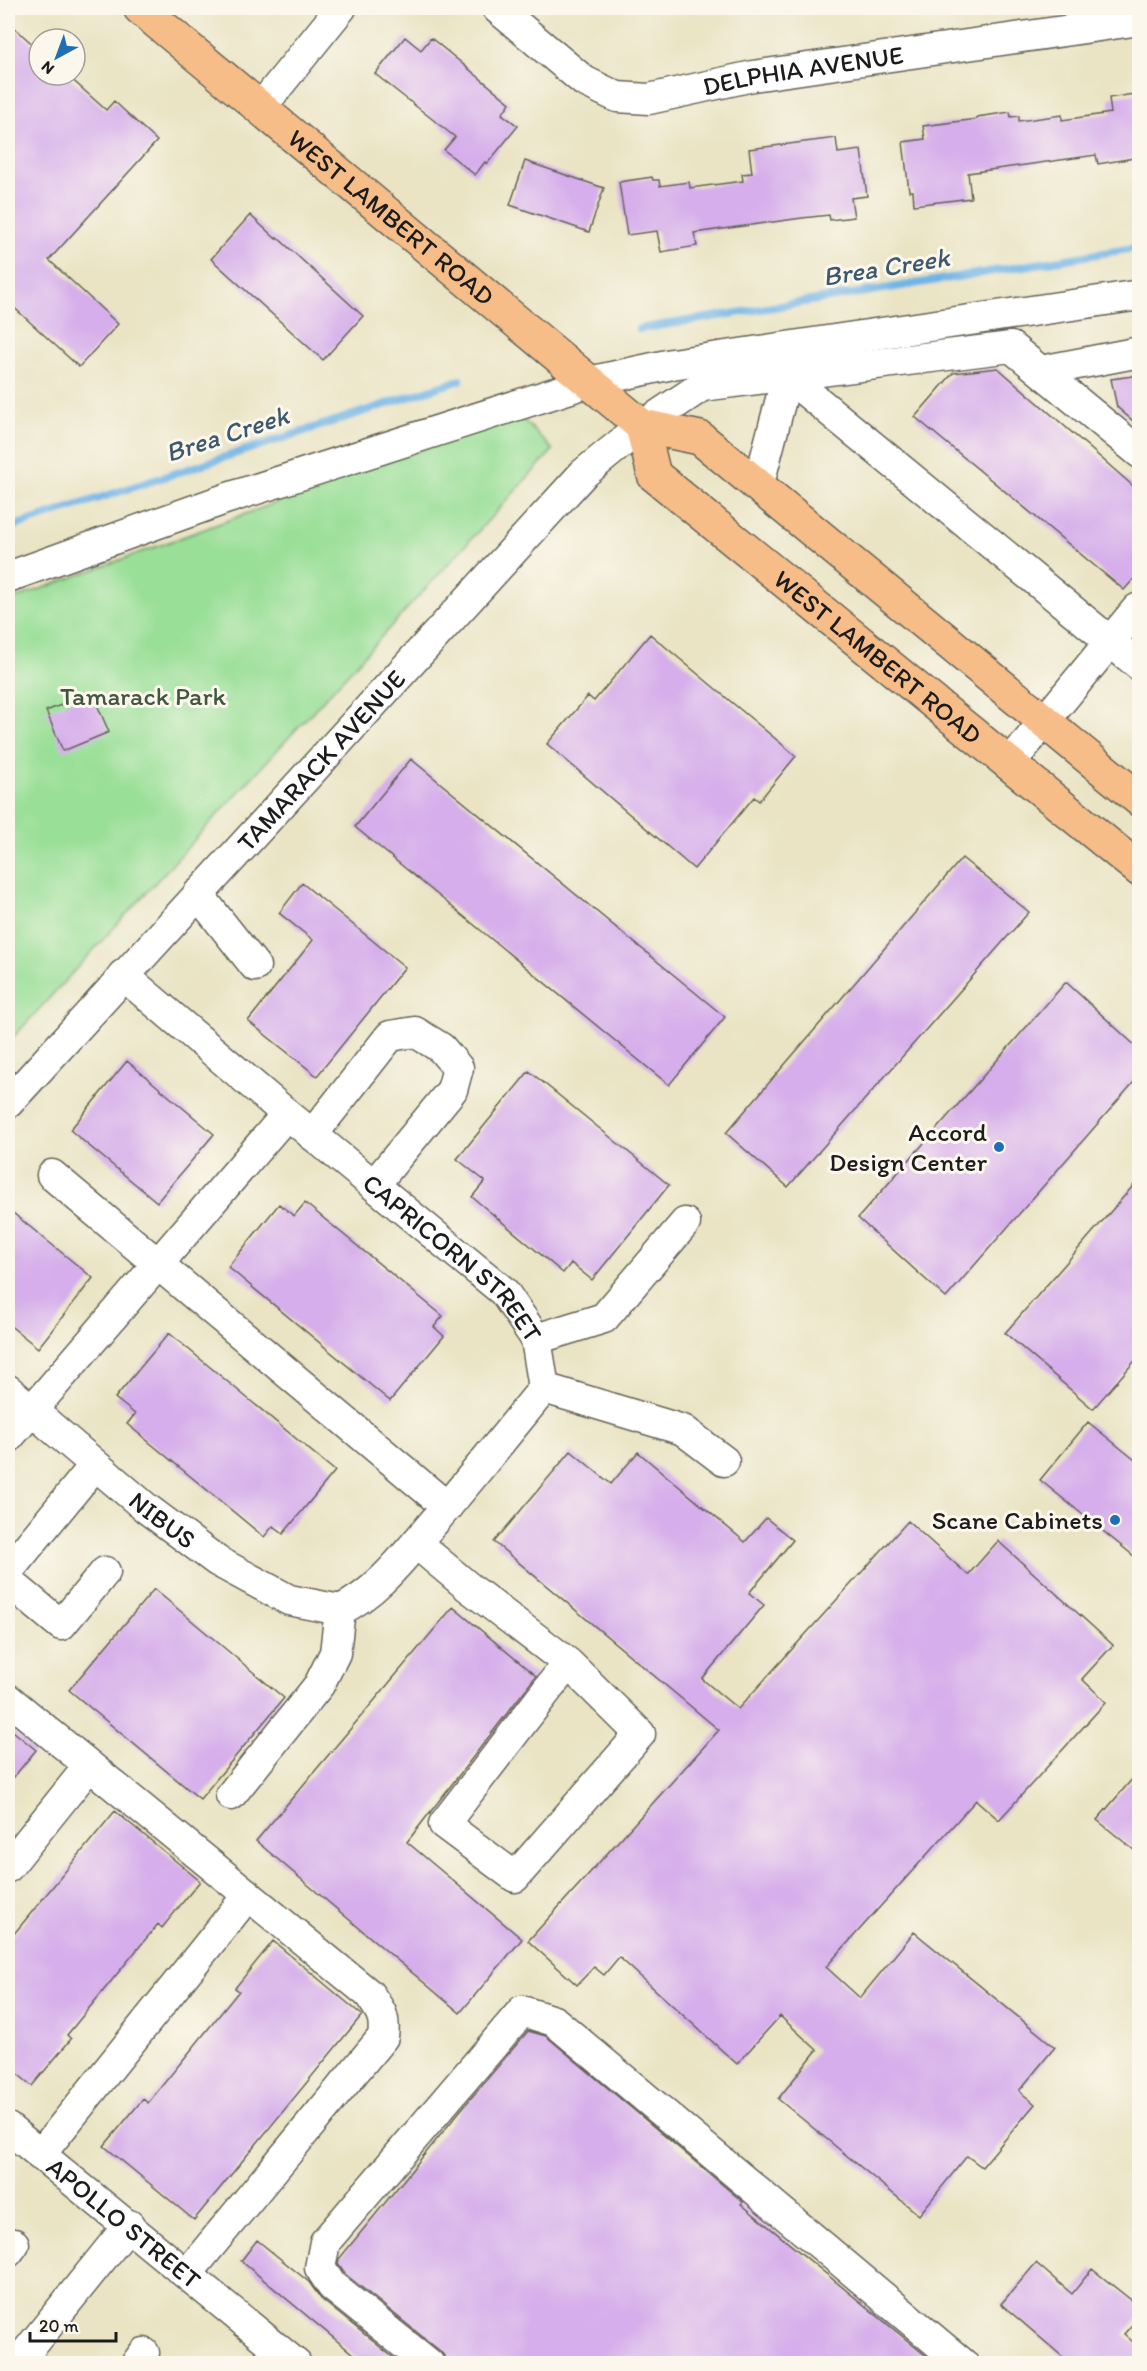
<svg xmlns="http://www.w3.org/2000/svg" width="1147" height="2371" font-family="Itim,sans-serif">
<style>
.green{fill:#9adf98;stroke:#5b7e5a;stroke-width:1.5}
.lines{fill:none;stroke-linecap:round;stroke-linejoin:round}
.stream{stroke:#71b4e6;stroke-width:8}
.building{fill:#d6aeeb}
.minor-casing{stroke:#646257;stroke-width:33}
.major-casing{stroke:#646257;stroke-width:36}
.minor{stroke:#fff;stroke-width:30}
.major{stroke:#f7bd88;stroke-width:33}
.poi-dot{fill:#1f6fb2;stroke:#fbf7ec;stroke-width:2}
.labels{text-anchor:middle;stroke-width:6;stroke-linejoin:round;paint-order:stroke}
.street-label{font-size:26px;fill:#1c1c1c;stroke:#fbf7ec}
.park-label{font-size:26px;fill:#425641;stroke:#fbf7ec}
.poi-label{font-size:26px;fill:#1c1c1c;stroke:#fbf7ec;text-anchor:end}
.water-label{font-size:27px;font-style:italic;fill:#3e596d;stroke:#fbf7ec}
</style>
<rect width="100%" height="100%" fill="#fbf7ec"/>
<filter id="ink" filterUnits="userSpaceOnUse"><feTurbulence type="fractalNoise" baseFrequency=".0167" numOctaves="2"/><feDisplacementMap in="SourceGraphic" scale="12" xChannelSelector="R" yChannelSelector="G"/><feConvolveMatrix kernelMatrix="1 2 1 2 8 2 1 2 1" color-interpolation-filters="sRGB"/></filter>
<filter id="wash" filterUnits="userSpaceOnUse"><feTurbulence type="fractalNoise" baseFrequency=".008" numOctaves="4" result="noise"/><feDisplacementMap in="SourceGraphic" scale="24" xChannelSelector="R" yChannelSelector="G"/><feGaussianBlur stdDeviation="1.35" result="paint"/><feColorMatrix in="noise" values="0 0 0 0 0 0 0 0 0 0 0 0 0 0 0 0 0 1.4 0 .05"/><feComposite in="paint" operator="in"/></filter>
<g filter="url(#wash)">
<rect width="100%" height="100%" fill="#eae4c5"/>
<path class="green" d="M 518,414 L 553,450 L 8,1043 L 8,601 Z"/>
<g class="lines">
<path class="stream" d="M 639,329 L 1140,247
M 8,528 L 460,380"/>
</g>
<g id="blocks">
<path class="building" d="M 8,22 L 39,50 L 39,75 L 67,75 L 106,110 L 114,101 L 157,141 L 49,260 L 118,324 L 79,367 L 8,302 Z
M 405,37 L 421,50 L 431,38 L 510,103 L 502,114 L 518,126 L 487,164 L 485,162 L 475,175 L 444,150 L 455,137 L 375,74 Z
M 1140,93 L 1140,157 L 1098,164 L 1096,155 L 968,173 L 971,198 L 914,205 L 913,191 L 909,191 L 903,142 L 925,139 L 923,126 L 977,119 L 977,117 L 1010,112 L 1011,117 L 1019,116 L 1019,121 L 1062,115 L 1062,120 L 1111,113 L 1109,98 Z
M 836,138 L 838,153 L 861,150 L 867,196 L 851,198 L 854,217 L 830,220 L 829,215 L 802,218 L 694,233 L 697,246 L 661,252 L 657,231 L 627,235 L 619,182 L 652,177 L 653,180 L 659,180 L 660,186 L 689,182 L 690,188 L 743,181 L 742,174 L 752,173 L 749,149 Z
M 525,161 L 604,188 L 589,232 L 510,205 Z
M 250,215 L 276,239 L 277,237 L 363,316 L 323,360 L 211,259 Z
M 998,368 L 1140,492 L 1140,572 L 1124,590 L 915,417 L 953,373 Z
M 1140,375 L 1140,427 L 1117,407 L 1111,379 Z
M 650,634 L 796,756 L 759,801 L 754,797 L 694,869 L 547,744 L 588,696 L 594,701 Z
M 92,693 L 109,732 L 63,751 L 46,711 Z
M 411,759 L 725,1017 L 669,1085 L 355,827 Z
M 962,858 L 1029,912 L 788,1187 L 726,1133 Z
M 302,883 L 405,967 L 317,1076 L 248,1021 L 313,940 L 279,913 Z
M 1066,982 L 1140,1050 L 1140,1075 L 946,1298 L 858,1218 Z
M 127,1061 L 214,1134 L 157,1202 L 70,1130 Z
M 529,1071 L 669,1185 L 592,1280 L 571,1263 L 563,1273 L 472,1197 L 485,1181 L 457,1159 Z
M 1140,1178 L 1140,1355 L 1093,1409 L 1005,1333 Z
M 305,1203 L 443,1316 L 434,1327 L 444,1336 L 390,1401 L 228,1267 L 279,1204 L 294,1216 Z
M 8,1209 L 93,1278 L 38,1348 L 8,1324 Z
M 169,1333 L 335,1471 L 283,1534 L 273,1526 L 264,1537 L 127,1424 L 135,1414 L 115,1398 Z
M 1088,1422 L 1140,1464 L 1140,1561 L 1040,1480 Z
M 571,1451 L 611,1484 L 638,1452 L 745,1542 L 766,1518 L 793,1540 L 749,1593 L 764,1605 L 702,1679 L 738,1709 L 908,1521 L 968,1575 L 998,1541 L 1113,1645 L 1082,1679 L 1106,1702 L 999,1820 L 976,1800 L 826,1967 L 860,1998 L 914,1932 L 1055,2047 L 1019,2091 L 1035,2104 L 982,2167 L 967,2156 L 919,2215 L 778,2099 L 817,2050 L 780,2016 L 737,2064 L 619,1957 L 604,1975 L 594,1967 L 577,1985 L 528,1941 L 719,1730 L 494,1542 Z
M 154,1589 L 284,1698 L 200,1799 L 69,1690 Z
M 453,1607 L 536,1676 L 407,1842 L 522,1939 L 460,2013 L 256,1841 Z
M 8,1727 L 36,1750 L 8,1784 Z
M 1140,1770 L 1140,1855 L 1097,1820 Z
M 115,1811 L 200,1881 L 162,1928 L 158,1924 L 67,2035 L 71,2039 L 32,2086 L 8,2066 L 8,1941 Z
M 273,1941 L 362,2015 L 194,2220 L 104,2146 L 143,2099 L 148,2103 L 239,1991 L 235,1988 Z
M 528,2031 L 546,2036 L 743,2202 L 741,2204 L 936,2364 L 446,2364 L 445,2357 L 440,2351 L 345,2274 L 338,2264 L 339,2259 L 460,2111 Z
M 257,2240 L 309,2282 L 321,2299 L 401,2364 L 365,2364 L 241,2261 Z
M 1036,2263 L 1072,2294 L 1092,2269 L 1140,2307 L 1140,2316 L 1124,2334 L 1140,2348 L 1140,2364 L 1071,2364 L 1001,2304 Z"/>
</g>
</g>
<g filter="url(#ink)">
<use href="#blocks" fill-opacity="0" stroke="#646257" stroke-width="1.5"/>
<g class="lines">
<defs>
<g id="minor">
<path id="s1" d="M 497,8 L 584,81 L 617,97 L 649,99 L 753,76 L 1140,20"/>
<path d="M 261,107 L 341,8"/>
<path d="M 1041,371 L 1140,352"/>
<path d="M 787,376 L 1140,666"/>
<path d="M 758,487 L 787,376"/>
<path d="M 8,577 L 228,498 L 589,382 L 672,364 L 1140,295"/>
<path d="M 1010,763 L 1137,609"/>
<path d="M 198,894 L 255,966"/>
<path id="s2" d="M 123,975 L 281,1109 L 504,1292 L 536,1339 L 544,1388 C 505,1436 467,1484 427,1530 C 402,1559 375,1594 340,1610"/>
<path id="s3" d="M 8,1103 L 583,474 L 642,426 L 702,386 L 1011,347 L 1140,453"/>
<path d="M 312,1135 L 390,1036 L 415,1032 L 441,1048 L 458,1068 L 452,1090 L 374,1185"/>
<path d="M 52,1175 L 447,1507"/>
<path d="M 536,1339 L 604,1318 L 685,1223"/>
<path d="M 544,1388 L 683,1430 L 724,1461"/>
<path id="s4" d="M 8,1390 L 146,1508 L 217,1561 L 289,1600 L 340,1610"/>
<path d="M 8,1438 L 287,1114"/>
<path d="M 416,1543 L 467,1586 L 568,1663 L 640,1734 L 515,1877 L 444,1824 L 568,1663"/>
<path d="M 8,1571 L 95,1465"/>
<path d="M 8,1581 L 61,1625 L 105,1572"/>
<path d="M 8,1699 L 369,1994 C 380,2010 386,2016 383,2037 L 187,2274"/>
<path d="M 231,1795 L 319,1685 L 335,1653 L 340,1610"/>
<path d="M 8,1867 L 89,1766"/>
<path id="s5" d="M 8,2128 L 296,2364"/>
<path d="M 40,2155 L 248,1895"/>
<path d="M 8,2252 L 14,2244"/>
<path d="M 17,2364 L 129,2225"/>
<path d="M 136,2364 L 144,2353"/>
<path d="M 429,2364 L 332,2286 L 320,2268 L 325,2242 L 522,2011 L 554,2021 L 963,2364"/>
</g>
<g id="major">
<path id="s6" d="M 140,8 L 642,426 L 700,438 L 1140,800"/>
<path id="s7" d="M 642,426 L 654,475 L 1140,870"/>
</g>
</defs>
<use href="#minor" class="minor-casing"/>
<use href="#major" class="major-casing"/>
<use href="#minor" class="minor"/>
<use href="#major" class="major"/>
</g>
</g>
<g class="poi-dot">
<circle cx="999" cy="1147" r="6"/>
<circle cx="1115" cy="1520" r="6"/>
</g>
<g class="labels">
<g class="street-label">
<text dy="9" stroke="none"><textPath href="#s1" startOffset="339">DELPHIA AVENUE</textPath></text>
<text dy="9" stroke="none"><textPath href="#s6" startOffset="327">WEST LAMBERT ROAD</textPath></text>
<text dy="9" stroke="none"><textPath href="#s7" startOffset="339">WEST LAMBERT ROAD</textPath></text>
<text dy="9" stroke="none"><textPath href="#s3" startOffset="464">TAMARACK AVENUE</textPath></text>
<text dy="9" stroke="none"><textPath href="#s2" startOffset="435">CAPRICORN STREET</textPath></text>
<text dy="9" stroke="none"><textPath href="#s4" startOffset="202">NIBUS</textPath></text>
<text dy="9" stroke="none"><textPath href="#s5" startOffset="150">APOLLO STREET</textPath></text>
</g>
<g class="park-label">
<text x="143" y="705">Tamarack Park</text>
</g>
<g class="poi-label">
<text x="987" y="1141">Accord<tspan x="987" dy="30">Design Center</tspan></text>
<text x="1103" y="1529">Scane Cabinets</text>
</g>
<g class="water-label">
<text transform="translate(886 267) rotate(-9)" y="9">Brea Creek</text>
<text transform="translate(227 434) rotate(-18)" y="9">Brea Creek</text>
</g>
</g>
<rect width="1147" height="2371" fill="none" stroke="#fbf7ec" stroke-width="30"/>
<g transform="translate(57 57) rotate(221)"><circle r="28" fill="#fbf7ec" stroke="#a29f99" stroke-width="1.5"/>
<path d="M0-4.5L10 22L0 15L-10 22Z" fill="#1f6fb2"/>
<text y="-9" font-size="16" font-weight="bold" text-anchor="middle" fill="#1c1c1c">N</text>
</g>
<path d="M30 2332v9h86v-9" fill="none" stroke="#1c1c1c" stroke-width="3"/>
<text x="39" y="2332" font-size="18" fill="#1c1c1c" stroke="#fbf7ec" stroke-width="4.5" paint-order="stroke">20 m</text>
</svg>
